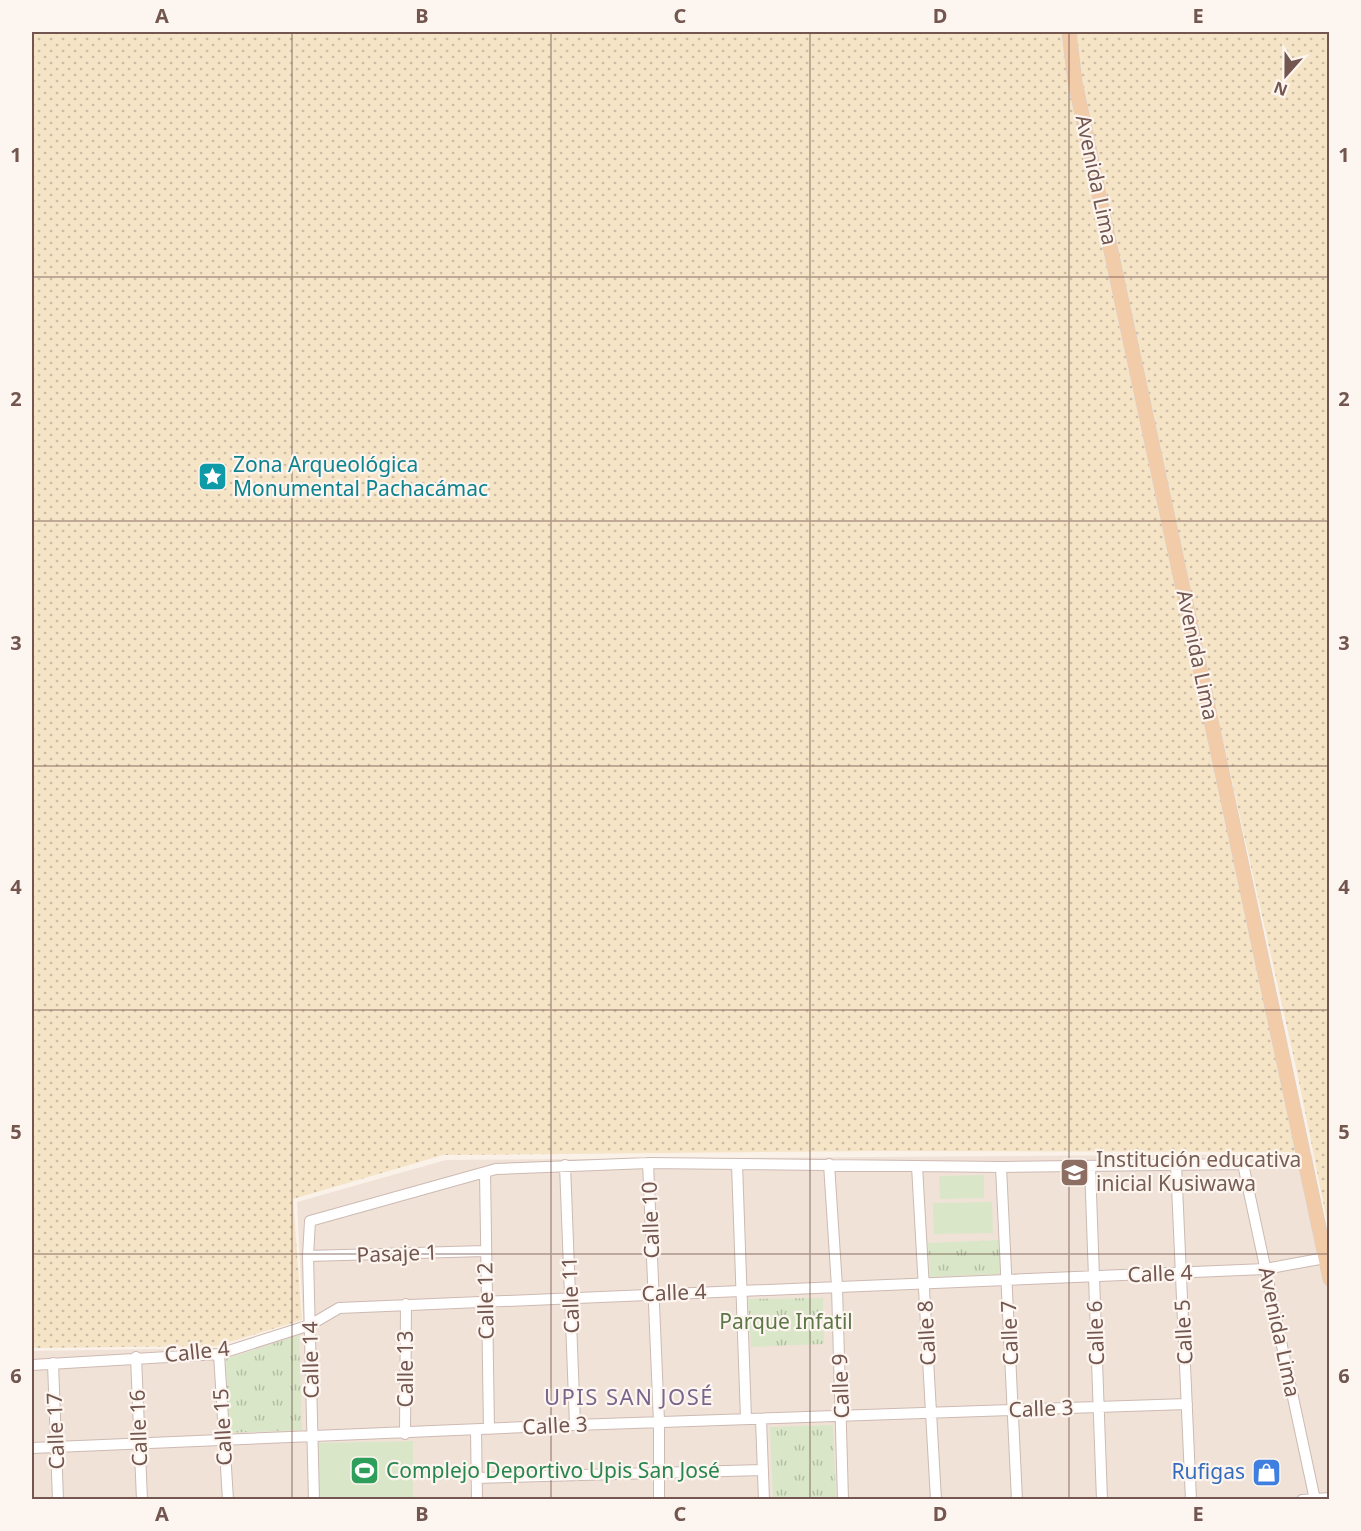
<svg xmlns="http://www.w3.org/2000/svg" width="1361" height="1531" font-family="'Noto Sans',sans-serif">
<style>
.residential{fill:#f1e2d8}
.sand{fill:url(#sand-dots)}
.park{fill:url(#park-tufts)}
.pitch{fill:#d9e7c8}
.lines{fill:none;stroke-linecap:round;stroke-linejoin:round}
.minor-casing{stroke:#cdbab2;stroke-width:12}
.major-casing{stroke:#d8d0ce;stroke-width:15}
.minor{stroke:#fff;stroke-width:10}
.major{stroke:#f2cba8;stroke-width:14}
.grid{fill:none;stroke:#72564f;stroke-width:1.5;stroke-opacity:0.55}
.labels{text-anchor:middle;stroke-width:4.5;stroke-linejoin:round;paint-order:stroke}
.street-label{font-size:21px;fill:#72564f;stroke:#fdf5ef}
.culture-label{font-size:21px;fill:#0d838f;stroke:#fdf5ef;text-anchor:start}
.education-label{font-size:21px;fill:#785e54;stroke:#fdf5ef;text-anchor:start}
.park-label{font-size:21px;fill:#5d7648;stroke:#fdf5ef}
.leisure-label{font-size:21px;fill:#27864d;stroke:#fdf5ef;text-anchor:start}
.shop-label{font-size:21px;fill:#366cbe;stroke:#fdf5ef;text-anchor:end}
.neighbourhood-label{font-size:22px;letter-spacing:1.5px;fill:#7a668d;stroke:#fdf5ef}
.neatline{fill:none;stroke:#72564f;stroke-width:2}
.grid-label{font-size:20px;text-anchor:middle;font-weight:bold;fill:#72564f}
</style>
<defs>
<pattern id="sand-dots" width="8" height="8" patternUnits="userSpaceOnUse" patternTransform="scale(1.5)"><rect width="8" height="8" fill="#f6e4c7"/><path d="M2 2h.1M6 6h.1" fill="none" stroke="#ccbca4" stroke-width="1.8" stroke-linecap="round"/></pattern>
<pattern id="park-tufts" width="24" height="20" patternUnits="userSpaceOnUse" patternTransform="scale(1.5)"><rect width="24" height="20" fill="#d9e7c8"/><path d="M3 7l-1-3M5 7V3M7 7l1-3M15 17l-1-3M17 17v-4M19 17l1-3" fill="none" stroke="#b4bea5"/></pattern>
</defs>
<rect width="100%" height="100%" fill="#faf1e8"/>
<path class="residential" d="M 1312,1154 L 1329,1269 L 1329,1499 L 32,1499 L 32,1351 L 217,1348 L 303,1321 L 297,1202 L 446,1160 Z"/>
<path class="sand" d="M 32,32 L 1062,32 L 1068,85 L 1296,1152 L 883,1151 L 443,1155 L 293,1199 L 302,1320 L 216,1346 L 32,1348 Z
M 1076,32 L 1329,32 L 1329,1231 L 1297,1072 L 1157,446 L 1081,84 Z"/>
<path class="park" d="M 999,1240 L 1001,1274 L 930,1277 L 928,1243 Z
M 823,1298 L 824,1344 L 751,1347 L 748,1299 Z
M 299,1335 L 302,1430 L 228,1433 L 226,1359 Z
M 833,1425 L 836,1499 L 773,1499 L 770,1427 Z"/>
<path class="pitch" d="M 984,1175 L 984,1198 L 940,1199 L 939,1176 Z
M 992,1202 L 993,1233 L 934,1234 L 933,1203 Z
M 413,1441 L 413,1499 L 318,1499 L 317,1443 Z"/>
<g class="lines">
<defs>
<path id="minor" d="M 648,1163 L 659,1422 L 659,1500
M 737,1164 L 746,1419
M 829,1164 L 837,1287 L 843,1500
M 1176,1164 L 1191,1500
M 565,1165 L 575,1425
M 917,1166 L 936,1500
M 1090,1166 L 1102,1500
M 1001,1167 L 1017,1500
M 485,1172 L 489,1429
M 308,1256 L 485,1251
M 219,1354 L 228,1500
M 136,1357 L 142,1500
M 53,1363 L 58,1500
M 32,1365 L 219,1354 L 310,1325 L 339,1308 L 1265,1269 L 1325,1258
M 761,1419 L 764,1500
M 476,1430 L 477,1500
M 405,1434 L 406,1304
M 32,1448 L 575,1425 L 1187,1404
M 476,1478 L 763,1470
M 314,1500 L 308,1256 L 310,1221 L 496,1169 L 648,1163 L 1001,1167 L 1243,1164 L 1315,1500
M 1302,1500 L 1330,1498"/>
<path id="major" d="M 1069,32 L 1075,82 L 1330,1279"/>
</defs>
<use href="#minor" class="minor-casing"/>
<use href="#major" class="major-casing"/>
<use href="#minor" class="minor"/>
<use href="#major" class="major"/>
</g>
<path class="grid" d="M 292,32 L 292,1500M 551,32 L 551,1500M 810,32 L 810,1500M 1069,32 L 1069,1500M 32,277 L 1330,277M 32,521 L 1330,521M 32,766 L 1330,766M 32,1010 L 1330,1010M 32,1254 L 1330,1254"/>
<defs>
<symbol id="sight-square" viewBox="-11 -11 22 22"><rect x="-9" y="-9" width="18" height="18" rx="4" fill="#0f9aa8" stroke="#fdf5ef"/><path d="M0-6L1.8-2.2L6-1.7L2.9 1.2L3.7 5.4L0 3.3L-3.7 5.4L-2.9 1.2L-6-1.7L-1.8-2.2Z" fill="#fff"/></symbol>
<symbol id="school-square" viewBox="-11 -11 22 22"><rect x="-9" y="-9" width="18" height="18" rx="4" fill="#8d6e63" stroke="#fdf5ef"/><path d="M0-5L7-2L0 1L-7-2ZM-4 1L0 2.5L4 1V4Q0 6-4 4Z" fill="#fff"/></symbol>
<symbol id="stadium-square" viewBox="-11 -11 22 22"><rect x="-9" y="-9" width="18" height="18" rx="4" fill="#2e9e5b" stroke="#fdf5ef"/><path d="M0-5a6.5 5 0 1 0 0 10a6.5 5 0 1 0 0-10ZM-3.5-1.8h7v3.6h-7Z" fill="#fff"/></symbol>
<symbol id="shop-square" viewBox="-11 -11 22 22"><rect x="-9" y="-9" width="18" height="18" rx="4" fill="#3f7fe0" stroke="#fdf5ef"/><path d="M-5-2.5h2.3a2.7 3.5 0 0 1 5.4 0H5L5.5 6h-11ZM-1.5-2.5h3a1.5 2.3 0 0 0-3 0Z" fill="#fff"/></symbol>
</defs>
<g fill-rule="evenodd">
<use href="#sight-square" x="196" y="460" width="33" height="33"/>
<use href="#school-square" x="1058" y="1156" width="33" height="33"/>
<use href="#stadium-square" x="348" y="1454" width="33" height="33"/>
<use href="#shop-square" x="1250" y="1456" width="33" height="33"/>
</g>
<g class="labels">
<g class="street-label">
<text transform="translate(1096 180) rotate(78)" y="7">Avenida Lima</text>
<text transform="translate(1197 655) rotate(78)" y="7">Avenida Lima</text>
<text transform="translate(651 1220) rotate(-92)" y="7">Calle 10</text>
<text transform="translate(397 1254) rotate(-2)" y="7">Pasaje 1</text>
<text transform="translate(1160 1274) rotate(-2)" y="7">Calle 4</text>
<text transform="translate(674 1293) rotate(-2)" y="7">Calle 4</text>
<text transform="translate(571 1295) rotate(-92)" y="7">Calle 11</text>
<text transform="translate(486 1301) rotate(-91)" y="7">Calle 12</text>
<text transform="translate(1184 1332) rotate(-93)" y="7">Calle 5</text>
<text transform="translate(1279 1332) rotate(78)" y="7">Avenida Lima</text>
<text transform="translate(927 1333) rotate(-93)" y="7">Calle 8</text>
<text transform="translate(1010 1333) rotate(-92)" y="7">Calle 7</text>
<text transform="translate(1096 1333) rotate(-92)" y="7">Calle 6</text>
<text transform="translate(197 1352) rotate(-6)" y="7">Calle 4</text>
<text transform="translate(311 1360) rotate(-91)" y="7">Calle 14</text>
<text transform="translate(406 1369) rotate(-90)" y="7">Calle 13</text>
<text transform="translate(841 1386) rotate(-92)" y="7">Calle 9</text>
<text transform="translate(1041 1409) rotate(-2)" y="7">Calle 3</text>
<text transform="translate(555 1426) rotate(-3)" y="7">Calle 3</text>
<text transform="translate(223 1427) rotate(-93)" y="7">Calle 15</text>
<text transform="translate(139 1428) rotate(-92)" y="7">Calle 16</text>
<text transform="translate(56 1431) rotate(-92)" y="7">Calle 17</text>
</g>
<g class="culture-label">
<text x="233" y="472">Zona Arqueológica<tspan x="233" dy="24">Monumental Pachacámac</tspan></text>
</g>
<g class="education-label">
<text x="1096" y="1167">Institución educativa<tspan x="1096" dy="24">inicial Kusiwawa</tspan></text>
</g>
<g class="park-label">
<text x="786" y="1329">Parque Infatil</text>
</g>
<g class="leisure-label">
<text x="386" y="1478">Complejo Deportivo Upis San José</text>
</g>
<g class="shop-label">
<text x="1245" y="1479">Rufigas</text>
</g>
<g class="neighbourhood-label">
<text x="629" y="1405">UPIS SAN JOSÉ</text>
</g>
</g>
<rect width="1361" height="1531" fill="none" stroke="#fdf5ef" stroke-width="66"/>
<g transform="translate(1286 75) rotate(201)" stroke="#fdf5ef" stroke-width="4.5" paint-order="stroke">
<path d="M0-4.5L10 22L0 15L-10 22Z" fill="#72564f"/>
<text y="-9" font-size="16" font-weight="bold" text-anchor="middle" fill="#72564f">N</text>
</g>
<rect x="33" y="33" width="1295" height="1465" class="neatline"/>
<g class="grid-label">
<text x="162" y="23">A</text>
<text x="422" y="23">B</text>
<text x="680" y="23">C</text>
<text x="940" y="23">D</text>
<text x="1198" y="23">E</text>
<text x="16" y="162">1</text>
<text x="1344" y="162">1</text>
<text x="16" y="406">2</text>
<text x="1344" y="406">2</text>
<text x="16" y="650">3</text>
<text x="1344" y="650">3</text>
<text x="16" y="894">4</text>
<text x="1344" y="894">4</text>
<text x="16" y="1139">5</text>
<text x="1344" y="1139">5</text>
<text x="16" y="1383">6</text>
<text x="1344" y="1383">6</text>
<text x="162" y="1521">A</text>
<text x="422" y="1521">B</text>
<text x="680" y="1521">C</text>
<text x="940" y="1521">D</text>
<text x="1198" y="1521">E</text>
</g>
</svg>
